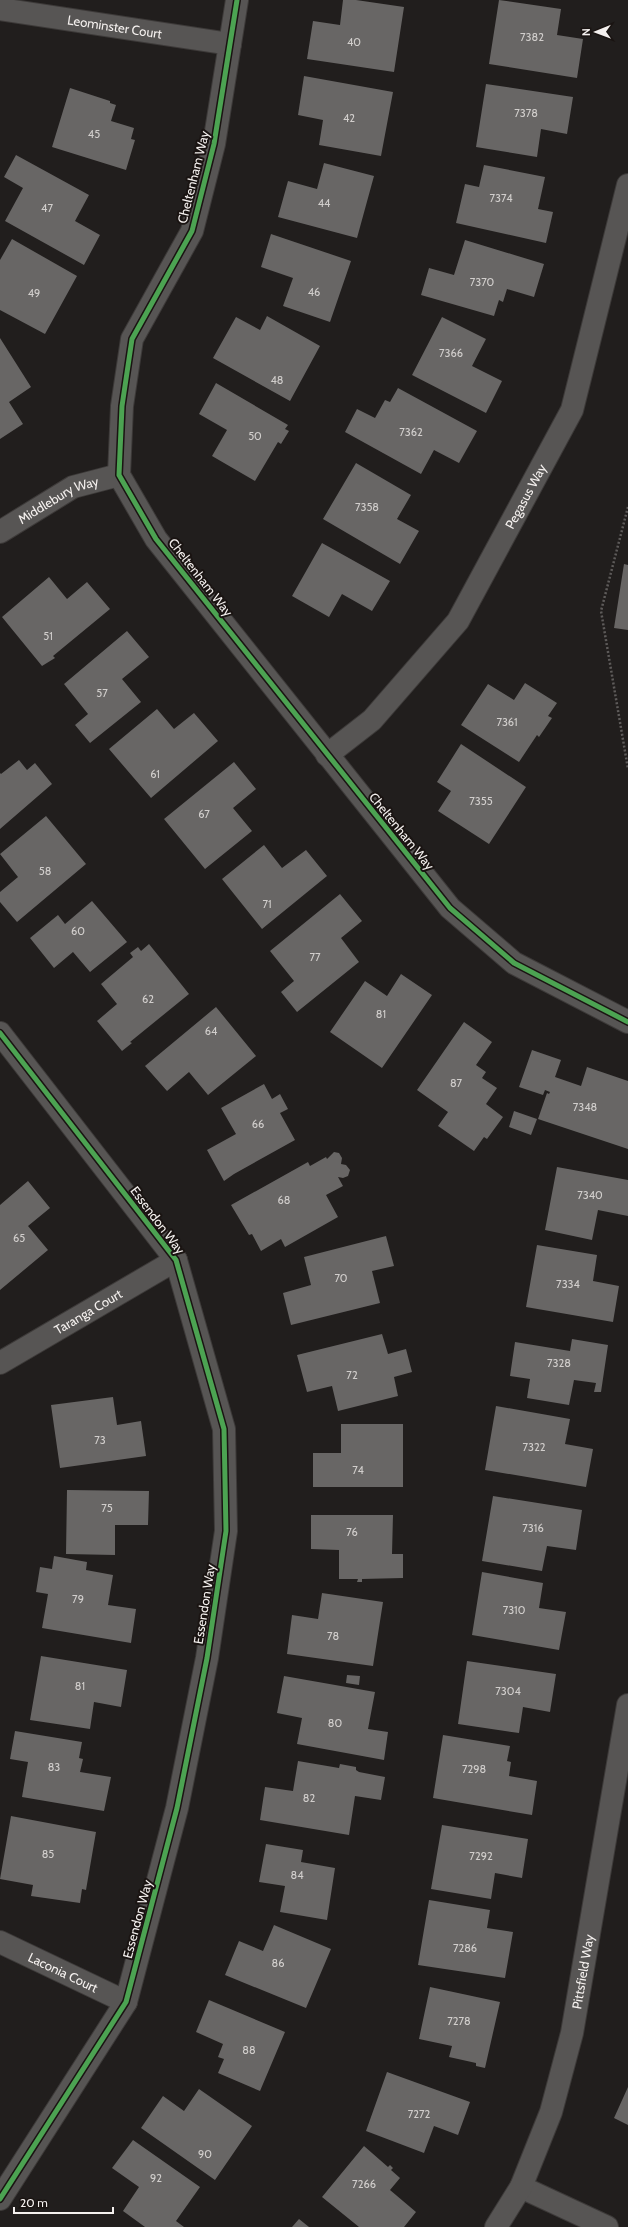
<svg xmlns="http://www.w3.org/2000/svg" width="628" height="2227" font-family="Cabin,sans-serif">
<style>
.building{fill:#686665}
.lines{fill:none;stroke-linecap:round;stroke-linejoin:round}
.street-casing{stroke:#3d3a39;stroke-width:24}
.path{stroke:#5e5b5a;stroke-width:2.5;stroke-dasharray:2 2;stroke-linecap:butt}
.street{stroke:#575554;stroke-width:22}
.cycleway-casing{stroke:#1a1412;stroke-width:8}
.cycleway{stroke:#4ca352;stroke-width:5}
.labels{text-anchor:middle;stroke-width:4;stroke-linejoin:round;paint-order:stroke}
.number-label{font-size:11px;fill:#d1cecc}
.street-label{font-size:13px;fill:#f4f0ee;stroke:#1a1412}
</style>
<rect width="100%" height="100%" fill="#211e1d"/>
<path class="building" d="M 343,0 L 356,0 L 404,7 L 394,72 L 307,59 L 313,21 L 340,25 Z
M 499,0 L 561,9 L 557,35 L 583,39 L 577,78 L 489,64 Z
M 304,76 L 393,92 L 381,156 L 319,145 L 323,120 L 298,115 Z
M 486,84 L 573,97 L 567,134 L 541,129 L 537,157 L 476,147 Z
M 70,88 L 110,101 L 110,103 L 116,105 L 111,121 L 134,128 L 131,139 L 135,140 L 126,170 L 52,147 Z
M 16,155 L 89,195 L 75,221 L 100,235 L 84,265 L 5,221 L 23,188 L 4,177 Z
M 324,163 L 374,176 L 357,238 L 278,217 L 288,181 L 317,189 Z
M 484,165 L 545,177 L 538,209 L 553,212 L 546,243 L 456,223 L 465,184 L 479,187 Z
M 271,234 L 351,261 L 330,322 L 283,306 L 293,278 L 261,267 Z
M 12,239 L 77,276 L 45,334 L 0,310 L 0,260 Z
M 465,240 L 544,264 L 534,297 L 507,289 L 503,302 L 499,300 L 494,316 L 421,295 L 429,268 L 454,275 Z
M 267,316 L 320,346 L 290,401 L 213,358 L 236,317 L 260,330 Z
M 442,317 L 486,339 L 472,366 L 502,381 L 486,413 L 412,375 Z
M 0,338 L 31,387 L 9,402 L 23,424 L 0,439 Z
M 216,383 L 288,425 L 285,429 L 289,431 L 281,444 L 278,442 L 255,481 L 212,456 L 227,430 L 199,414 Z
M 398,388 L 477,431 L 459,463 L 434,450 L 421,474 L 345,432 L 357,409 L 375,418 L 385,400 L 390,402 Z
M 356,463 L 411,495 L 397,519 L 419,531 L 400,564 L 323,519 Z
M 322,543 L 390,581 L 372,611 L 342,594 L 329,617 L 292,596 Z
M 624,564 L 628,565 L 628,630 L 614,628 Z
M 49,577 L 67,599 L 87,582 L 110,609 L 53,656 L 55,658 L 42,666 L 2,617 Z
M 127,631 L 149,657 L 122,679 L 141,702 L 90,743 L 75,725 L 88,714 L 64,684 Z
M 525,683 L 557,703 L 548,716 L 552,718 L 539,737 L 537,735 L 519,762 L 461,725 L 488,684 L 514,700 Z
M 157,709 L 174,729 L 194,713 L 218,741 L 151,798 L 109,749 Z
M 461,744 L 526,787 L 489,844 L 438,811 L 451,791 L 437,782 Z
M 19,760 L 27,770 L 35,763 L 52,784 L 0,829 L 0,773 L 1,774 Z
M 234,762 L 256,789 L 233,808 L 252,831 L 205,869 L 164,819 Z
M 46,816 L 86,864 L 17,922 L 0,902 L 0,892 L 18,877 L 0,854 Z
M 264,845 L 282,868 L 306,850 L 327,876 L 262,929 L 222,879 Z
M 340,894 L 362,921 L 341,938 L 359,962 L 297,1012 L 281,992 L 294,981 L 270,951 Z
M 92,901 L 127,942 L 90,972 L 73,952 L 54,968 L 30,938 L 58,915 L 65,924 Z
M 149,944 L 189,994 L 130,1042 L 132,1043 L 122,1051 L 97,1021 L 117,1004 L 101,984 L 133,957 L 130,953 L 138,947 L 141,951 Z
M 401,974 L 432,995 L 382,1068 L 330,1032 L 365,981 L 387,996 Z
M 216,1007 L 256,1056 L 208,1095 L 189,1072 L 167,1091 L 145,1066 Z
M 464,1022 L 492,1042 L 476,1065 L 486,1072 L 482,1078 L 497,1088 L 486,1104 L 503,1117 L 487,1139 L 484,1137 L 474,1151 L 438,1126 L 448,1112 L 417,1090 Z
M 532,1050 L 561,1060 L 555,1077 L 581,1086 L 587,1067 L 628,1081 L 628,1149 L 538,1119 L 547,1093 L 549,1094 L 550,1092 L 545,1090 L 543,1095 L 519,1087 Z
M 264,1084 L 272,1099 L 280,1094 L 288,1109 L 280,1113 L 295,1140 L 234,1174 L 224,1181 L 207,1150 L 236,1134 L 221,1108 Z
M 514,1111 L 537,1119 L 531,1135 L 509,1127 Z
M 334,1152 L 339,1153 L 342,1158 L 341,1164 L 346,1165 L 350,1170 L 348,1176 L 343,1178 L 338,1177 L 343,1186 L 326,1195 L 338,1217 L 285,1247 L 281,1239 L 261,1251 L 252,1234 L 249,1235 L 231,1205 L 308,1162 L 310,1166 L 326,1157 L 327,1159 Z
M 557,1167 L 628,1180 L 628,1216 L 598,1210 L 592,1240 L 545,1230 Z
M 28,1181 L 50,1208 L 28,1226 L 48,1250 L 0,1290 L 0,1205 Z
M 386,1236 L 394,1266 L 372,1271 L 380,1303 L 291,1325 L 283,1293 L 311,1285 L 304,1257 Z
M 537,1245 L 597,1255 L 593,1281 L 619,1286 L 613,1322 L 526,1307 Z
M 382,1334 L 388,1354 L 406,1349 L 412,1372 L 394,1377 L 398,1396 L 338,1411 L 332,1386 L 307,1392 L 297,1355 Z
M 572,1339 L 608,1345 L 601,1392 L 594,1392 L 596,1383 L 574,1380 L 569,1405 L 527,1398 L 530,1379 L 510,1376 L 515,1342 L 570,1351 Z
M 113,1397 L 117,1425 L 141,1421 L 146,1456 L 60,1468 L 51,1405 Z
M 496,1406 L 570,1419 L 565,1444 L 593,1449 L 586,1487 L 485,1470 Z
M 341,1424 L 403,1424 L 403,1487 L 313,1487 L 313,1453 L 341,1453 Z
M 67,1490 L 149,1491 L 148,1525 L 115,1525 L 115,1555 L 66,1554 Z
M 493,1496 L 582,1510 L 576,1550 L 547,1546 L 542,1571 L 482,1561 Z
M 311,1515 L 393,1515 L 392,1554 L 403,1554 L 403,1578 L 362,1579 L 362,1582 L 357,1582 L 358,1579 L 339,1579 L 339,1550 L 311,1549 Z
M 54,1556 L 87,1562 L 86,1570 L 113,1575 L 108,1605 L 136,1609 L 131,1643 L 42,1628 L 48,1594 L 36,1592 L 40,1567 L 52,1569 Z
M 482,1572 L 543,1583 L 539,1608 L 566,1612 L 559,1650 L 472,1635 Z
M 322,1593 L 383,1602 L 373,1666 L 287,1654 L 292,1615 L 318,1619 Z
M 41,1656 L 127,1670 L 121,1707 L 94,1702 L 90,1729 L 30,1720 Z
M 467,1661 L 556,1674 L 550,1712 L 523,1707 L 519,1733 L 458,1724 Z
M 347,1675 L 360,1676 L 359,1685 L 346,1683 Z
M 284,1676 L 375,1692 L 368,1729 L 388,1732 L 384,1760 L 297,1744 L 302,1718 L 277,1713 Z
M 15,1731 L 82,1742 L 79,1758 L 83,1759 L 80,1772 L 111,1777 L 104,1811 L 22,1797 L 28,1762 L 10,1759 Z
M 443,1735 L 510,1746 L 507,1761 L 511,1762 L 509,1776 L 537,1781 L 532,1815 L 433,1798 Z
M 298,1761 L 339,1768 L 340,1764 L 356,1767 L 356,1770 L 359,1772 L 385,1777 L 381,1800 L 355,1796 L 349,1835 L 260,1820 L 265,1787 L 293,1791 Z
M 11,1816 L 96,1832 L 86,1890 L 82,1889 L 80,1903 L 31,1896 L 33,1885 L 0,1879 Z
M 442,1825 L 528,1839 L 522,1878 L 495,1873 L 491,1899 L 431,1889 Z
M 266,1844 L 303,1850 L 301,1862 L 335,1868 L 327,1920 L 280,1912 L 285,1886 L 259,1882 Z
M 429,1900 L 490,1910 L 487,1928 L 513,1932 L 505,1978 L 418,1965 Z
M 274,1925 L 331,1949 L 306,2008 L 225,1975 L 239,1941 L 263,1951 Z
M 430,1987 L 500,2002 L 485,2068 L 476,2066 L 476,2063 L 449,2057 L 452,2046 L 419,2039 Z
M 209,2000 L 285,2032 L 260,2091 L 218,2073 L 224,2059 L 218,2057 L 223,2044 L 196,2032 Z
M 387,2072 L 470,2102 L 458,2135 L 434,2126 L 424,2153 L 366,2131 Z
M 628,2087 L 628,2125 L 614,2118 Z
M 199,2089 L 252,2126 L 215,2180 L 141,2128 L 163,2096 L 184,2111 Z
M 133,2140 L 200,2187 L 176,2221 L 184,2227 L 145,2227 L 123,2211 L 139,2187 L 112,2168 Z
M 364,2146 L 388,2167 L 390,2165 L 393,2168 L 391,2170 L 400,2178 L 390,2190 L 416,2212 L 404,2227 L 359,2227 L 322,2197 Z
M 299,2219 L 309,2227 L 292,2227 Z"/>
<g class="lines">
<defs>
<g id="street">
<path d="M 237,0 L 214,144 L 192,231 L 132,339 L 122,406 L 119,475 L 156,539 L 450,908 L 514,963 L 628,1022"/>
<path id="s1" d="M 0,9 L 230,44"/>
<path id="s2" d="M 0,532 L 73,487 L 119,475"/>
<path id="s3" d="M 327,755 L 372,720 L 458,621 L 572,410 L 628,185"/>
<path d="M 0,1033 L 176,1260 L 224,1429 L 226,1531 L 207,1658 L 177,1808 L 126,2002 L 0,2199"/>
<path id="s4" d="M 0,1363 L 176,1260"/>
<path id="s5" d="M 0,1942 L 126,2002"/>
<path d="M 521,2187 L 607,2227"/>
<path id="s6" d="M 496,2227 L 521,2187 L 551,2112 L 572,2033 L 628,1705"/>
</g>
</defs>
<use href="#street" class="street-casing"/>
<path class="path" d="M 628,507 L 601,611 L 628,769"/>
<use href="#street" class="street"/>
<defs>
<path id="cycleway" d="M 237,0 L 214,144 L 192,231 L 132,339 L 122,406 L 119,475 L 156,539 L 450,908 L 514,963 L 628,1022
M 0,1033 L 176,1260 L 224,1429 L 226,1531 L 207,1658 L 177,1808 L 126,2002 L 0,2199"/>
</defs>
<use href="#cycleway" class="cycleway-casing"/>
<use href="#cycleway" class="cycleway"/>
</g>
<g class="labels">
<g class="number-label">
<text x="532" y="41">7382</text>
<text x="354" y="46">40</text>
<text x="526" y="117">7378</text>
<text x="349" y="122">42</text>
<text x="94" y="138">45</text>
<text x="501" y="202">7374</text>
<text x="324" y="207">44</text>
<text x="47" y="212">47</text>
<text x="482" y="286">7370</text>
<text x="314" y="296">46</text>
<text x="34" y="297">49</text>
<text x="451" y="357">7366</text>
<text x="277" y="384">48</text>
<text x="411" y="436">7362</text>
<text x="255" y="440">50</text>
<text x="367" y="511">7358</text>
<text x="48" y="640">51</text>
<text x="102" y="697">57</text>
<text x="507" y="726">7361</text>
<text x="155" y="778">61</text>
<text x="481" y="805">7355</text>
<text x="204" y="818">67</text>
<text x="45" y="875">58</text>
<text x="267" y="908">71</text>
<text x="78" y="935">60</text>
<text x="315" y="961">77</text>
<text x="148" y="1003">62</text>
<text x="381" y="1018">81</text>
<text x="211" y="1035">64</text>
<text x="456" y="1087">87</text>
<text x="585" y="1111">7348</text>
<text x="258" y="1128">66</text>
<text x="590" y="1199">7340</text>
<text x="284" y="1204">68</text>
<text x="19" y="1242">65</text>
<text x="341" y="1282">70</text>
<text x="568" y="1288">7334</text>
<text x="559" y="1367">7328</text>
<text x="352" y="1379">72</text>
<text x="100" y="1444">73</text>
<text x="534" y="1451">7322</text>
<text x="358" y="1474">74</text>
<text x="107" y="1512">75</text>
<text x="533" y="1532">7316</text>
<text x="352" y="1536">76</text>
<text x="78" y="1603">79</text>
<text x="514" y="1614">7310</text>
<text x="333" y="1640">78</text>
<text x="80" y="1690">81</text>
<text x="508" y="1695">7304</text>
<text x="335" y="1727">80</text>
<text x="54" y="1771">83</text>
<text x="474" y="1773">7298</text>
<text x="309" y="1802">82</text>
<text x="48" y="1858">85</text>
<text x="481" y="1860">7292</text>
<text x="297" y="1879">84</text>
<text x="465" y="1952">7286</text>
<text x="278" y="1967">86</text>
<text x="459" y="2025">7278</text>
<text x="249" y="2054">88</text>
<text x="419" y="2118">7272</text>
<text x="205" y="2158">90</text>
<text x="156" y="2182">92</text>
<text x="364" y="2188">7266</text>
</g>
<g class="street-label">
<text dy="5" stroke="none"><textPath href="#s1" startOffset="116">Leominster Court</textPath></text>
<text transform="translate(193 177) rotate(-76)" y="5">Cheltenham Way</text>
<text dy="5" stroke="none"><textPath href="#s3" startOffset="330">Pegasus Way</textPath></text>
<text dy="5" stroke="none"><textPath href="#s2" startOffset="67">Middlebury Way</textPath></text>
<text transform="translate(201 577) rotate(52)" y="5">Cheltenham Way</text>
<text transform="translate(402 831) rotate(51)" y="5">Cheltenham Way</text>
<text transform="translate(158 1220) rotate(53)" y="5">Essendon Way</text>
<text dy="5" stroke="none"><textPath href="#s4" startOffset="102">Taranga Court</textPath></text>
<text transform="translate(204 1604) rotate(-81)" y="5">Essendon Way</text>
<text transform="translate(137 1919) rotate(-75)" y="5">Essendon Way</text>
<text dy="5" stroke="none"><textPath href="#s5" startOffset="70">Laconia Court</textPath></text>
<text dy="5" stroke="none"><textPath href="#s6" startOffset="272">Pittsfield Way</textPath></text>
</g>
</g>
<g transform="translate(596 32) rotate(269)" stroke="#1a1412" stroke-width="3" paint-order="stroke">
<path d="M0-3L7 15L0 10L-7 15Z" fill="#f4f0ee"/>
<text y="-6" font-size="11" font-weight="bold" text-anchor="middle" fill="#f4f0ee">N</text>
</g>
<path d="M14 2207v6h99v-6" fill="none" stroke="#f4f0ee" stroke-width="2"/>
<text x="20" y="2207" font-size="12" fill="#f4f0ee" stroke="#1a1412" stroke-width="3" paint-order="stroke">20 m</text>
</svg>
